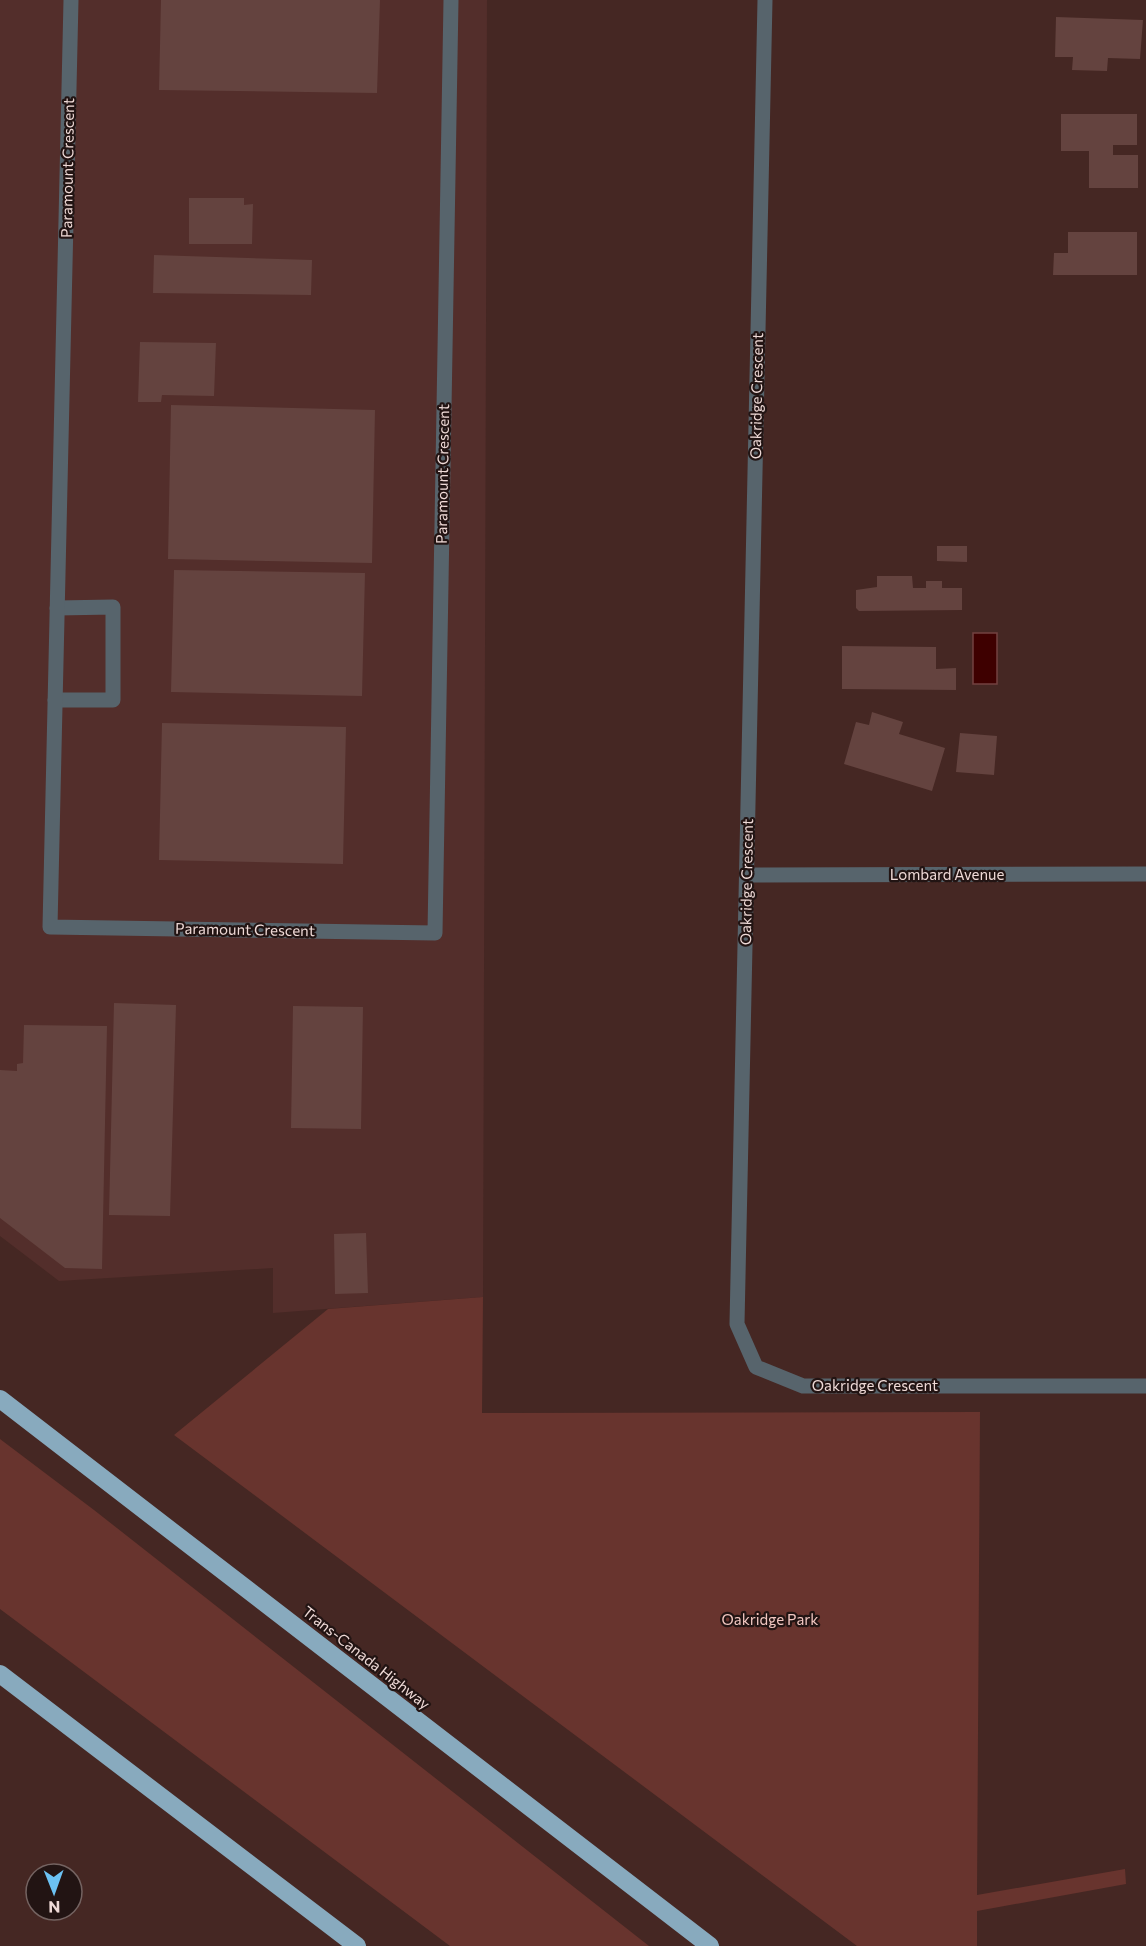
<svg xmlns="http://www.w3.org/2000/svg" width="1146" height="1946" font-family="Commissioner,sans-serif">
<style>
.built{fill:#532e2b}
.green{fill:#68342e}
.water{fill:#3e0000;stroke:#734140;stroke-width:1.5}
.building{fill:#64433f}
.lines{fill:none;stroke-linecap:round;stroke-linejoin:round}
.lane{stroke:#57646c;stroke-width:15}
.street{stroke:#57646c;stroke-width:15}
.highway{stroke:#88aabe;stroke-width:18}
.labels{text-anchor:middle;stroke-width:4.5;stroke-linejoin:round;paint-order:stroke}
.street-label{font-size:15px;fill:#efdad7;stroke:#221413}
.park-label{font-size:15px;fill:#f2c7c1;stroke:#221413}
</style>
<rect width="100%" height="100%" fill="#452723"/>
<path class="built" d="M 0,0 L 487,0 L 483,1297 L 273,1313 L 273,1268 L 59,1281 L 0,1236 Z"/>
<path class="green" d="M 483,1297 L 482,1413 L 980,1412 L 977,1895 L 1125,1869 L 1126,1884 L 977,1911 L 977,1946 L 857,1946 L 174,1435 L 328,1309 Z
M 0,1439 L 94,1510 L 649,1946 L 450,1946 L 0,1609 Z"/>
<path class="water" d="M 973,633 L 997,633 L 997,684 L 973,684 Z"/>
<path class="building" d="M 161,0 L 380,0 L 377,93 L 159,90 Z
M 1056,17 L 1143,20 L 1140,59 L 1108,58 L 1107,71 L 1072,70 L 1073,57 L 1055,57 Z
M 1061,114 L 1137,114 L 1137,145 L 1113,145 L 1113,155 L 1138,155 L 1138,188 L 1089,188 L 1089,151 L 1061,151 Z
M 189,198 L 244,198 L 244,205 L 253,204 L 252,244 L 189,244 Z
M 1068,232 L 1137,232 L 1137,275 L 1053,275 L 1054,253 L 1068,253 Z
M 154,255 L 312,260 L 311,295 L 153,293 Z
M 140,342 L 216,343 L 214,396 L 162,395 L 161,402 L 138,402 Z
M 171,405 L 375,410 L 372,563 L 168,559 Z
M 937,546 L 967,546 L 967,562 L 937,561 Z
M 174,570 L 365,573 L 362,696 L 171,692 Z
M 877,576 L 912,576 L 913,588 L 926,588 L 926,581 L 942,581 L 942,588 L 962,588 L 962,610 L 859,611 L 856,608 L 856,590 L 877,587 Z
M 842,646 L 936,647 L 936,669 L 956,668 L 956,690 L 842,689 Z
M 872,712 L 903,722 L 899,734 L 945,748 L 932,791 L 844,764 L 856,722 L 869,725 Z
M 162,723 L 346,727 L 343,864 L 159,860 Z
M 960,733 L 997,736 L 994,775 L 956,772 Z
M 114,1003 L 176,1005 L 170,1216 L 109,1215 Z
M 293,1006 L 363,1007 L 361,1129 L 291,1128 Z
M 24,1025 L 107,1026 L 102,1269 L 65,1268 L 0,1218 L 0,1070 L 17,1071 L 17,1064 L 23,1063 Z
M 366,1233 L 368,1293 L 335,1294 L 334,1234 Z"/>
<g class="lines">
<path class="lane" d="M 55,700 L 113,700 L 113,607 L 57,608"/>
<path class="street" d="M 71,0 L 50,927 L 435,933 L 451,0
M 765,0 L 737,1324 L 756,1367 L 803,1386 L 1146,1386
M 748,875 L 1146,874"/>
<path class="highway" d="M 0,1399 L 710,1946
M 0,1674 L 357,1946"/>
</g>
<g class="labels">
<g class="street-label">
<text transform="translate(68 168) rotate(-89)" y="5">Paramount Crescent</text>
<text transform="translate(757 396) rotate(-89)" y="5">Oakridge Crescent</text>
<text transform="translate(443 474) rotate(-89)" y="5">Paramount Crescent</text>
<text x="947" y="880">Lombard Avenue</text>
<text transform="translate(747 882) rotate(-89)" y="5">Oakridge Crescent</text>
<text transform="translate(245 930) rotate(1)" y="5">Paramount Crescent</text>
<text x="875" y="1391">Oakridge Crescent</text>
<text transform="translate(366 1658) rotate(38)" y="5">Trans-Canada Highway</text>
</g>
<g class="park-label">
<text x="770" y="1625">Oakridge Park</text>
</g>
</g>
<g transform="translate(54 1892) rotate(179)"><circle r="28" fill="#221413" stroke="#746361" stroke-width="1.5"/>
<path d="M0-4.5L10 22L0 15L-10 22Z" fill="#6cc2f3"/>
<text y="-9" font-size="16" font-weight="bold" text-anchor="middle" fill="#efdad7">N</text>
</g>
</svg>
